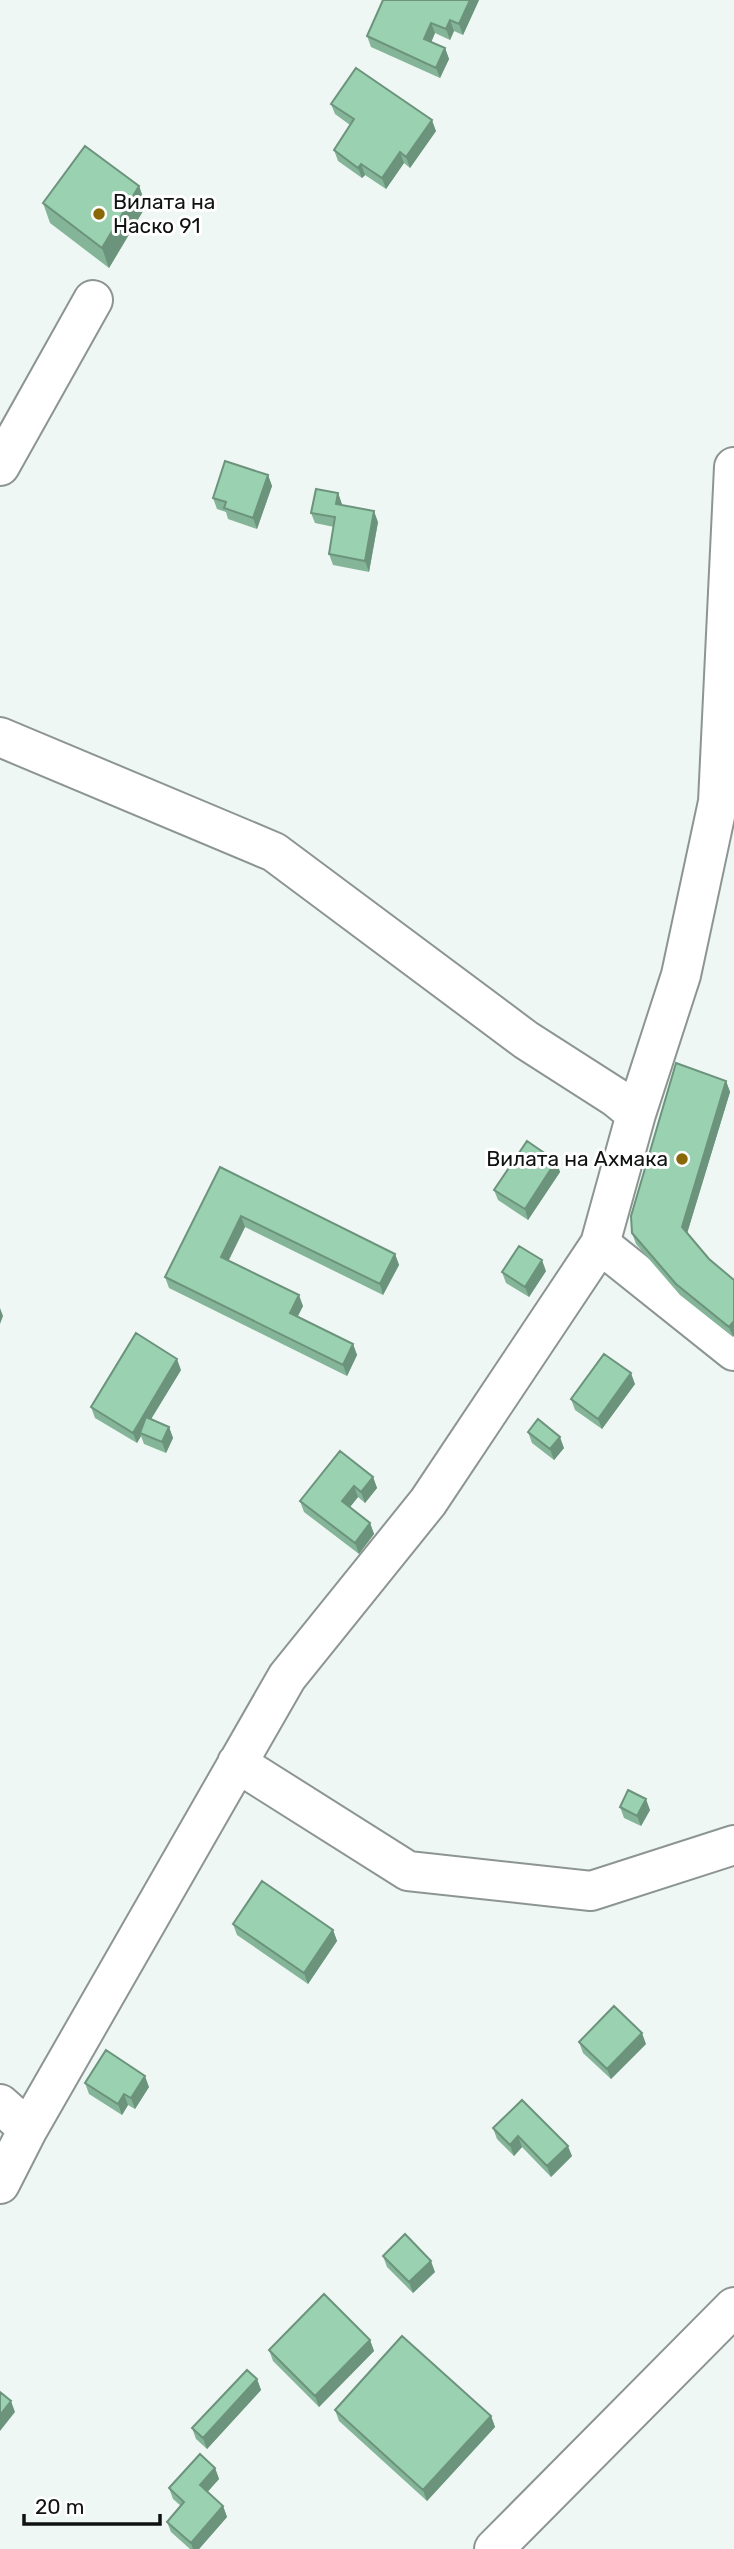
<svg xmlns="http://www.w3.org/2000/svg" width="734" height="2549" font-family="Rubik,sans-serif">
<style>
.lines{fill:none;stroke-linecap:round;stroke-linejoin:round}
.minor-casing{stroke:#8d9593;stroke-width:42}
.minor{stroke:#fff;stroke-width:38}
.wall{fill:#84b598}
.shaded-wall{fill:#6c937c}
.building{fill:#9ad2b1;stroke:#6c937c;stroke-width:2}
.poi-dot{fill:#8a6807;stroke:#fff;stroke-width:2.5}
.labels{text-anchor:middle;stroke-width:6;stroke-linejoin:round;paint-order:stroke}
.poi-label{font-size:21px;fill:#0f1211;stroke:#fff;text-anchor:start}
</style>
<rect width="100%" height="100%" fill="#eef7f4"/>
<g class="lines">
<defs>
<path id="minor" d="M 0,466 L 93,300
M 0,737 L 274,852 L 526,1040 L 615,1097 L 636,1114
M 600,1244 L 636,1114 L 681,975 L 718,802 L 734,467
M 237,1763 L 408,1871 L 591,1891 L 734,1845
M 0,2104 L 28,2129
M 0,2184 L 28,2129 L 287,1677 L 428,1502 L 600,1244 L 734,1351
M 494,2549 L 734,2307"/>
</defs>
<use href="#minor" class="minor-casing"/>
<use href="#minor" class="minor"/>
</g>
<path class="wall" d="M 479,0 L 463,35 L 454,31 L 450,40 L 435,33 L 431,42 L 445,48 L 449,59 L 440,78 L 371,47 L 367,36 Z
M 331,104 L 436,131 L 410,168 L 404,163 L 386,189 L 365,175 L 362,178 L 338,161 L 334,150 L 350,125 L 335,114 Z
M 139,186 L 146,206 L 109,268 L 50,223 L 43,203 Z
M 268,475 L 272,486 L 257,529 L 228,519 L 226,512 L 217,509 L 213,498 Z
M 338,493 L 342,505 L 378,522 L 369,572 L 333,565 L 329,554 L 334,527 L 315,523 L 311,513 Z
M 726,1081 L 730,1092 L 687,1233 L 709,1259 L 733,1337 L 680,1295 L 636,1244 L 632,1233 Z
M 556,1161 L 560,1172 L 528,1220 L 498,1200 L 494,1190 Z
M 220,1167 L 395,1254 L 399,1265 L 383,1295 L 245,1227 L 228,1261 L 303,1306 L 297,1317 L 353,1344 L 357,1355 L 347,1376 L 169,1288 L 165,1277 Z
M 546,1271 L 529,1297 L 506,1283 L 502,1272 Z
M 181,1370 L 151,1419 L 169,1427 L 173,1438 L 166,1453 L 144,1444 L 141,1436 L 137,1443 L 95,1418 L 91,1407 Z
M 635,1384 L 602,1429 L 575,1410 L 571,1399 Z
M 528,1432 L 564,1448 L 554,1460 L 532,1443 Z
M 373,1477 L 377,1488 L 365,1503 L 358,1497 L 350,1507 L 370,1523 L 374,1534 L 359,1554 L 304,1512 L 300,1501 Z
M 620,1807 L 650,1810 L 641,1826 L 624,1818 Z
M 233,1924 L 333,1930 L 337,1941 L 308,1984 L 237,1935 Z
M 579,2042 L 646,2044 L 611,2079 L 583,2053 Z
M 85,2083 L 149,2087 L 135,2109 L 128,2105 L 122,2115 L 89,2094 Z
M 522,2100 L 572,2156 L 551,2177 L 522,2147 L 514,2156 L 497,2139 L 493,2128 Z
M 383,2256 L 435,2272 L 413,2293 L 387,2267 Z
M 370,2340 L 374,2351 L 319,2407 L 273,2361 L 269,2350 Z
M 257,2379 L 261,2390 L 207,2449 L 196,2439 L 192,2428 Z
M 335,2410 L 491,2416 L 495,2427 L 427,2501 L 339,2421 Z
M 215,2468 L 219,2479 L 207,2492 L 223,2506 L 227,2517 L 199,2549 L 190,2549 L 171,2532 L 167,2522 L 181,2506 L 173,2499 L 169,2488 Z"/>
<path class="shaded-wall" d="M 470,0 L 479,0 L 463,35 L 459,24 Z
M 450,20 L 454,31 L 450,40 L 446,29 Z
M 431,23 L 435,33 L 428,50 L 424,39 Z
M 445,48 L 449,59 L 440,78 L 436,68 Z
M 432,120 L 436,131 L 410,168 L 406,157 Z
M 400,152 L 404,163 L 386,189 L 382,178 Z
M 361,164 L 365,175 L 362,178 L 358,168 Z
M 139,186 L 146,206 L 109,268 L 102,248 Z
M 268,475 L 272,486 L 257,529 L 253,518 Z
M 338,493 L 342,504 L 340,515 L 336,504 Z
M 374,511 L 378,522 L 369,572 L 365,561 Z
M 726,1081 L 730,1092 L 686,1237 L 682,1227 Z
M 556,1161 L 560,1172 L 528,1220 L 525,1209 Z
M 241,1216 L 245,1227 L 225,1268 L 221,1257 Z
M 395,1254 L 399,1265 L 383,1295 L 380,1284 Z
M 542,1260 L 546,1271 L 529,1297 L 525,1287 Z
M 299,1295 L 303,1306 L 294,1324 L 290,1313 Z
M 0,1308 L 3,1316 L 0,1324 Z
M 734,1321 L 734,1336 L 733,1337 L 729,1327 Z
M 353,1344 L 357,1355 L 347,1376 L 343,1365 Z
M 177,1359 L 181,1370 L 142,1434 L 140,1433 L 141,1436 L 137,1443 L 133,1433 Z
M 631,1373 L 635,1384 L 602,1429 L 598,1419 Z
M 169,1427 L 173,1438 L 166,1453 L 162,1442 Z
M 560,1437 L 564,1448 L 554,1460 L 550,1449 Z
M 373,1477 L 377,1488 L 365,1503 L 361,1492 Z
M 354,1486 L 358,1497 L 346,1512 L 342,1501 Z
M 370,1523 L 374,1534 L 359,1554 L 355,1543 Z
M 646,1799 L 650,1810 L 641,1826 L 637,1816 Z
M 333,1930 L 337,1941 L 308,1984 L 304,1973 Z
M 642,2033 L 646,2044 L 611,2079 L 607,2069 Z
M 145,2076 L 149,2087 L 135,2109 L 131,2098 Z
M 124,2094 L 128,2105 L 122,2115 L 118,2104 Z
M 518,2136 L 522,2147 L 514,2156 L 510,2145 Z
M 568,2146 L 572,2156 L 551,2177 L 547,2166 Z
M 431,2261 L 435,2272 L 413,2293 L 409,2282 Z
M 370,2340 L 374,2351 L 319,2407 L 315,2396 Z
M 257,2379 L 261,2390 L 207,2449 L 203,2438 Z
M 11,2401 L 15,2412 L 0,2431 L 0,2415 Z
M 491,2416 L 495,2427 L 427,2501 L 423,2490 Z
M 215,2468 L 219,2479 L 204,2496 L 200,2485 Z
M 223,2506 L 227,2517 L 199,2549 L 193,2549 L 191,2543 Z"/>
<path class="building" d="M 383,0 L 470,0 L 459,24 L 450,20 L 446,29 L 431,23 L 424,39 L 445,48 L 436,68 L 367,36 Z
M 356,68 L 432,120 L 406,157 L 400,152 L 382,178 L 361,164 L 358,168 L 334,150 L 354,119 L 331,104 Z
M 85,146 L 139,186 L 102,248 L 43,203 Z
M 225,461 L 268,475 L 253,518 L 224,508 L 226,502 L 213,498 Z
M 316,489 L 338,493 L 336,504 L 374,511 L 365,561 L 329,554 L 335,517 L 311,513 Z
M 676,1063 L 726,1081 L 682,1227 L 709,1259 L 734,1280 L 734,1321 L 729,1327 L 676,1284 L 632,1233 L 631,1216 Z
M 527,1141 L 556,1161 L 525,1209 L 494,1190 Z
M 220,1167 L 395,1254 L 380,1284 L 241,1216 L 221,1257 L 299,1295 L 290,1313 L 353,1344 L 343,1365 L 165,1277 Z
M 519,1246 L 542,1260 L 525,1287 L 502,1272 Z
M 136,1333 L 177,1359 L 133,1433 L 91,1407 Z
M 604,1354 L 631,1373 L 598,1419 L 571,1399 Z
M 146,1417 L 169,1427 L 162,1442 L 140,1433 Z
M 538,1419 L 560,1437 L 550,1449 L 528,1432 Z
M 340,1451 L 373,1477 L 361,1492 L 354,1486 L 342,1501 L 370,1523 L 355,1543 L 300,1501 Z
M 628,1790 L 646,1799 L 637,1816 L 620,1807 Z
M 262,1881 L 333,1930 L 304,1973 L 233,1924 Z
M 614,2006 L 642,2033 L 607,2069 L 579,2042 Z
M 106,2050 L 145,2076 L 131,2098 L 124,2094 L 118,2104 L 85,2083 Z
M 522,2100 L 568,2146 L 547,2166 L 518,2136 L 510,2145 L 493,2128 Z
M 405,2234 L 431,2261 L 409,2282 L 383,2256 Z
M 324,2294 L 370,2340 L 315,2396 L 269,2350 Z
M 402,2336 L 491,2416 L 423,2490 L 335,2410 Z
M 247,2370 L 257,2379 L 203,2438 L 192,2428 Z
M 0,2392 L 11,2401 L 0,2415 Z
M 200,2454 L 215,2468 L 200,2485 L 223,2506 L 191,2543 L 167,2522 L 184,2502 L 169,2488 Z"/>
<g class="poi-dot">
<circle cx="99" cy="214" r="7"/>
<circle cx="682" cy="1159" r="7"/>
</g>
<g class="labels">
<g class="poi-label">
<text x="113" y="209">Вилата на<tspan x="113" dy="24">Наско 91</tspan></text>
<text x="668" y="1166" text-anchor="end">Вилата на Ахмака</text>
</g>
</g>
<path d="M24 2514v10h136v-10" fill="none" stroke="#0f1211" stroke-width="3.5"/>
<text x="35" y="2514" font-size="21" fill="#0f1211" stroke="#ffffff" stroke-width="5" paint-order="stroke">20 m</text>
</svg>
